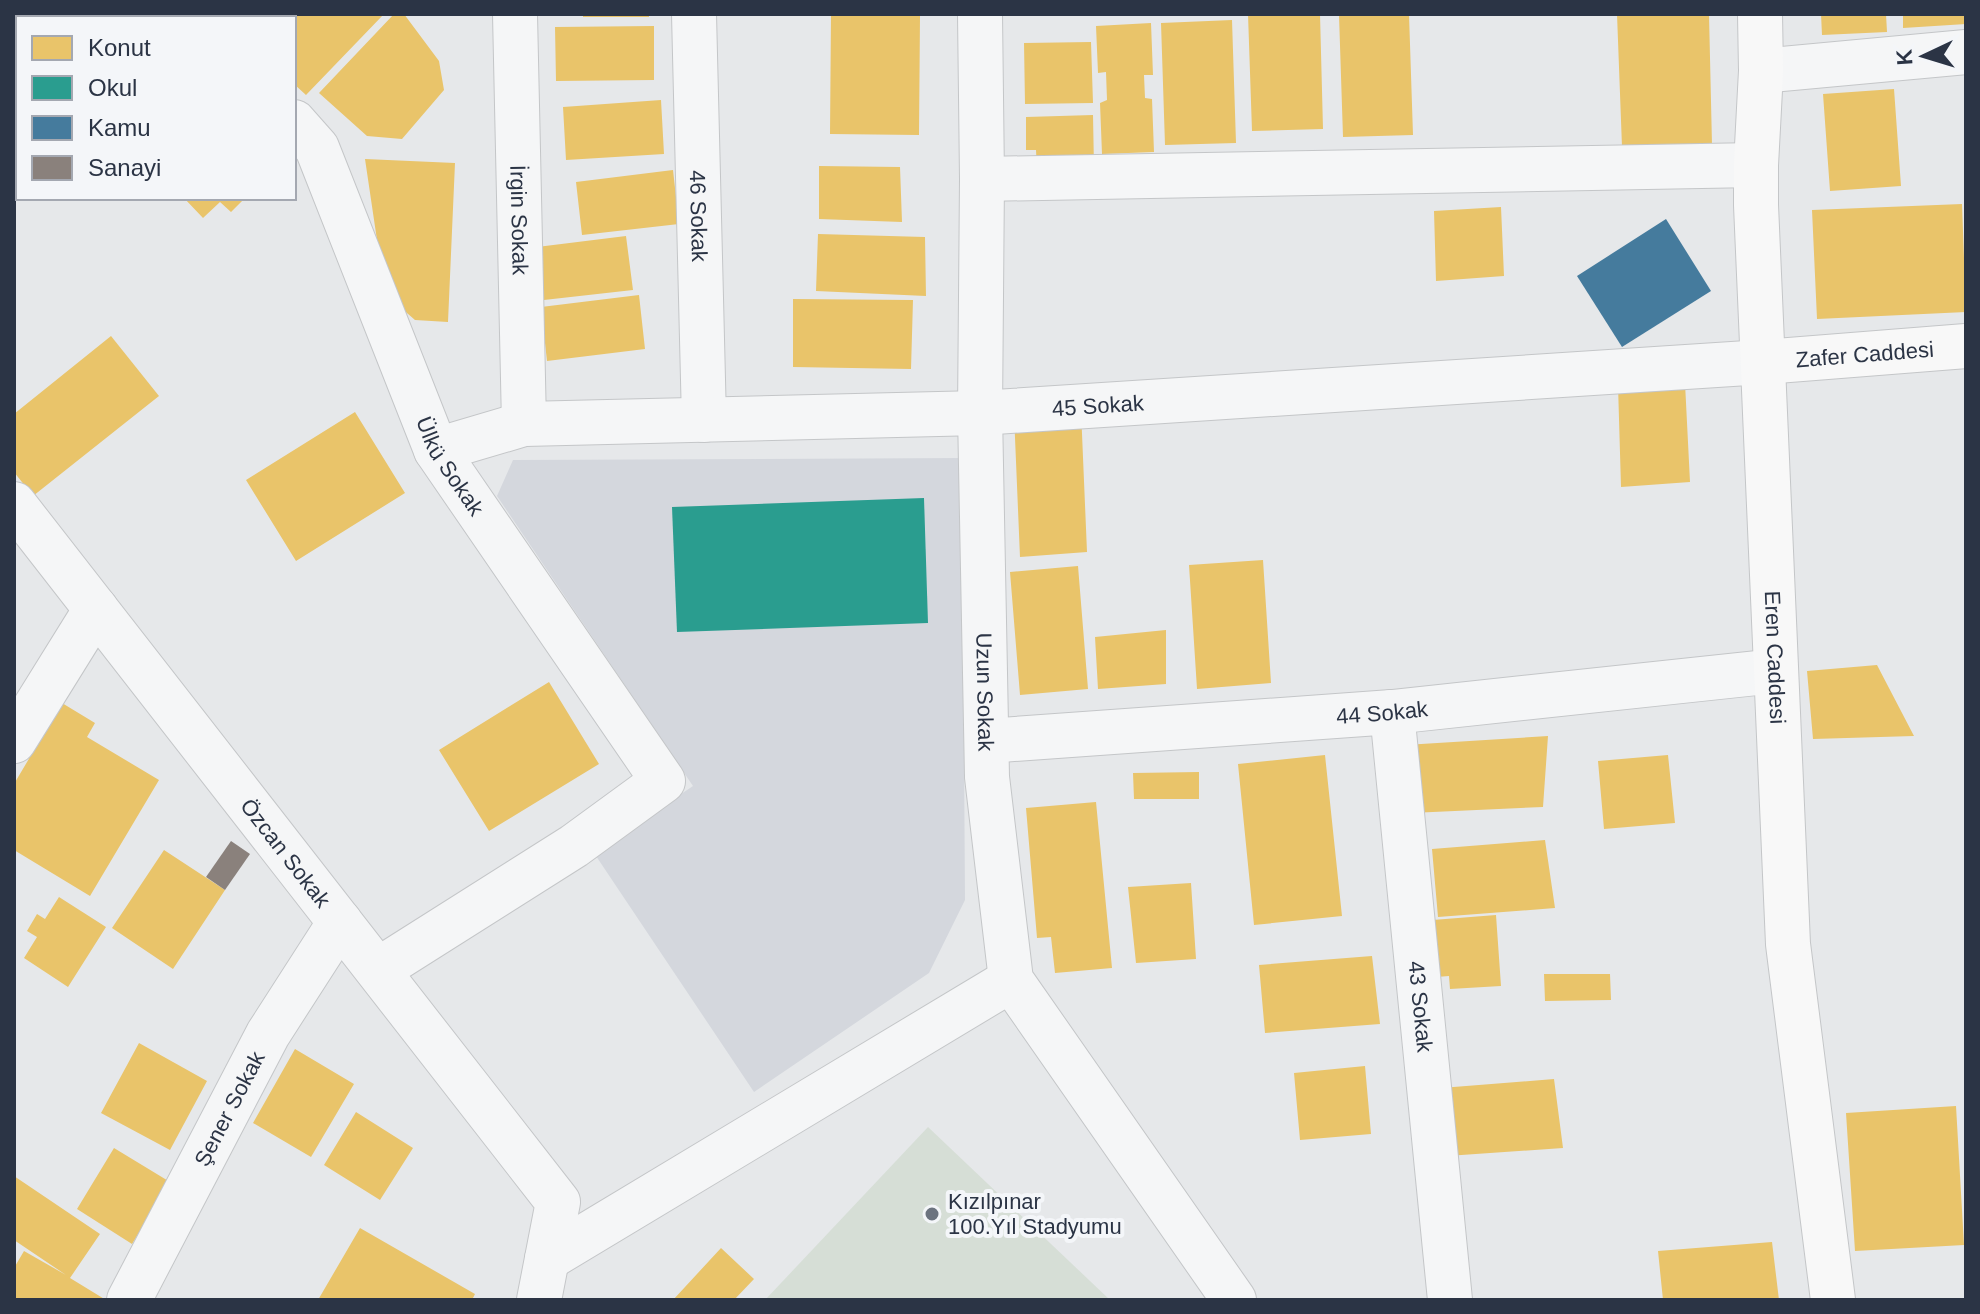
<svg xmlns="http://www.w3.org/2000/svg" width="1980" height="1314" font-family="Arial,sans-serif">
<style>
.built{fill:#d4d7dd}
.grass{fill:#d6ded6}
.homes{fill:#e9c46a}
.schools{fill:#2a9d8f}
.public{fill:#457b9d}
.industry{fill:#8a817c}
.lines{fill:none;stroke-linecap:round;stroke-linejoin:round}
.street-casing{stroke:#c4c6c8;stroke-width:46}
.secondary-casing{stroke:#c4c6c8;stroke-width:46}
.street{stroke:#f5f6f7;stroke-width:44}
.secondary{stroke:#f8f8f8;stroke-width:44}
.poi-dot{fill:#6c737f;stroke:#f4f6f9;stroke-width:3}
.labels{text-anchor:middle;stroke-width:8;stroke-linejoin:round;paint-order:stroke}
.street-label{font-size:22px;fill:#2b3445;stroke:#f4f6f9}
.poi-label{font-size:22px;fill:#2b3445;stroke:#f4f6f9;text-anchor:start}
</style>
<rect width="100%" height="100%" fill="#e6e8ea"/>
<path class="built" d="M 962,458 L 965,900 L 929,973 L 754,1092 L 594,853 L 693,786 L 497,496 L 513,460 Z"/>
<path class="grass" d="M 928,1127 L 1110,1300 L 765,1300 Z"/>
<path class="homes" d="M 294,14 L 384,14 L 306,95 L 294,84 L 294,18 L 290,18 Z
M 394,14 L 404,14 L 439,61 L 444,90 L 402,139 L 367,136 L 319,93 Z
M 583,14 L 649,14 L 649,17 L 583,17 Z
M 831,14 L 920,16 L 919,135 L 830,134 Z
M 1248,14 L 1320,14 L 1323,129 L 1252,131 Z
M 1409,14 L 1413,135 L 1343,137 L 1339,15 Z
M 1617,14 L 1709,14 L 1712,145 L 1622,147 Z
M 1821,14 L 1886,14 L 1887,32 L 1822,35 Z
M 1903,14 L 1966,14 L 1966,24 L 1903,28 Z
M 1232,20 L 1236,143 L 1165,145 L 1161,23 Z
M 1151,23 L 1153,75 L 1144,75 L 1145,98 L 1152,99 L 1154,152 L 1102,154 L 1100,103 L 1107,100 L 1106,72 L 1098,73 L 1096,26 Z
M 654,26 L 654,80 L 556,81 L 555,27 Z
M 1091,42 L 1093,103 L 1025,104 L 1024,43 Z
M 1894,89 L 1901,186 L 1830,191 L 1823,94 Z
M 661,100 L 664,154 L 566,160 L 563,107 Z
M 1093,115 L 1094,168 L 1037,170 L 1036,150 L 1026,150 L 1026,117 Z
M 365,159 L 455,163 L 448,322 L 415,320 L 385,294 Z
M 819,166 L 900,167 L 902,222 L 819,219 Z
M 673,170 L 679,224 L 582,235 L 576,182 Z
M 184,198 L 241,198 L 243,200 L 231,212 L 220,202 L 203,218 Z
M 1962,204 L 1966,312 L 1817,319 L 1812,210 Z
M 1501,207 L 1504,276 L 1436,281 L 1434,211 Z
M 818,234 L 925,237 L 926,296 L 816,291 Z
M 626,236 L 633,290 L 535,301 L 529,248 Z
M 639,295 L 645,349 L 547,361 L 541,307 Z
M 793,299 L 913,300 L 911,369 L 793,367 Z
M 111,336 L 159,396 L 33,496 L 14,472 L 14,414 Z
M 1685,383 L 1690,482 L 1621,487 L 1618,385 Z
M 1081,410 L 1087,552 L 1020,557 L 1014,414 Z
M 355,412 L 405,493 L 296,561 L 246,480 Z
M 1263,560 L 1271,683 L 1197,689 L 1189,565 Z
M 1078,566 L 1088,689 L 1020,695 L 1010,572 Z
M 1166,630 L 1166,684 L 1098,689 L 1095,637 Z
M 1877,665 L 1914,736 L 1813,739 L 1807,671 Z
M 549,682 L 599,764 L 489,831 L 439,750 Z
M 62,703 L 95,723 L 87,737 L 159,780 L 90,896 L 14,850 L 14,784 Z
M 1548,736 L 1543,807 L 1411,813 L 1405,745 Z
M 1325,755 L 1342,916 L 1254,925 L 1238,764 Z
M 1668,755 L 1675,823 L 1604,829 L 1598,761 Z
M 1199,772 L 1199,799 L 1134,799 L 1133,773 Z
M 1096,802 L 1112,968 L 1055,973 L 1051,937 L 1037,938 L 1026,808 Z
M 1545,840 L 1555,908 L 1438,917 L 1432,849 Z
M 164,850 L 225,890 L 173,969 L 112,928 Z
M 1191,883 L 1196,959 L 1136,963 L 1128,887 Z
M 59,897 L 106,927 L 68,987 L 24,958 L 37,937 L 27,931 L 37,914 L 45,919 Z
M 1496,915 L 1501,986 L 1450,989 L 1449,976 L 1424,978 L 1420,921 Z
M 1372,956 L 1380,1024 L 1265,1033 L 1259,965 Z
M 1544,974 L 1610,974 L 1611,1000 L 1545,1001 Z
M 139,1043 L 207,1081 L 170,1150 L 101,1113 Z
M 295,1049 L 354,1084 L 311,1157 L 253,1123 Z
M 1365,1066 L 1371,1134 L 1300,1140 L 1294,1073 Z
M 1554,1079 L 1563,1148 L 1447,1156 L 1441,1088 Z
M 1956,1106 L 1964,1245 L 1855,1251 L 1846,1113 Z
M 356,1112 L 413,1148 L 380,1200 L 324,1165 Z
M 114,1148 L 170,1182 L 132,1244 L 77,1209 Z
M 14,1176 L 100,1234 L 70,1278 L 106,1300 L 14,1300 L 14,1268 L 24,1251 L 66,1275 L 14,1240 Z
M 360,1228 L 475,1294 L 472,1300 L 318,1300 Z
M 1772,1242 L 1779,1300 L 1663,1300 L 1658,1251 Z
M 721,1248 L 754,1279 L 734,1300 L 673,1300 Z"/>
<path class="schools" d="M 924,498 L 928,623 L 677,632 L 672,507 Z"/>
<path class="public" d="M 1666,219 L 1711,291 L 1622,347 L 1577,276 Z"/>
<path class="industry" d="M 231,841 L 250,854 L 225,890 L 206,877 Z"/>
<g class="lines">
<defs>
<g id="street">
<path d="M 195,14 L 200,18"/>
<path id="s1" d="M 515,14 L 524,424"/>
<path id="s2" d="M 694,14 L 704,420"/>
<path id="s3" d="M 980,14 L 982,179 L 980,413 L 987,777 L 1011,980 L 1234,1300"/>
<path d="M 1761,71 L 1966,52"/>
<path id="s4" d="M 294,122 L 317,148 L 436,450 L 663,781 L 574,846 L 378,970"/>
<path d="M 982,179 L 1756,165"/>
<path id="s5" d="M 436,450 L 524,424 L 980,413 L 1763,362"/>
<path id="s6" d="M 14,504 L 558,1202 L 539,1300"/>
<path id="s7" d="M 1392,712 L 1450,1300"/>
<path d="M 14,741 L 96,609"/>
<path id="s8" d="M 987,741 L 1392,712 L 1775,671"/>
<path d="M 547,1259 L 1011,980"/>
<path id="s9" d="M 129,1300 L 268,1034 L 340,922"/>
</g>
<g id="secondary">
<path id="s10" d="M 1760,14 L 1761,71 L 1756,165 L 1756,205 L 1788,944 L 1833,1300"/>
<path id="s11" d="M 1763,362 L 1966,346"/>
</g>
</defs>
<use href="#street" class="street-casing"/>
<use href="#secondary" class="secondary-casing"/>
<use href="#street" class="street"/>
<use href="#secondary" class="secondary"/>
</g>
<circle class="poi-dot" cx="932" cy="1214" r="8"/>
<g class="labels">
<g class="street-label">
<text dy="8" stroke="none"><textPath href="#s2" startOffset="202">46 Sokak</textPath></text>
<text dy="8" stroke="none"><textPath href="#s1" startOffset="206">İrgin Sokak</textPath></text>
<text dy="8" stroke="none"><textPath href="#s11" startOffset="102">Zafer Caddesi</textPath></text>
<text dy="8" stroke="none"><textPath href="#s5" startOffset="666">45 Sokak</textPath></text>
<text dy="8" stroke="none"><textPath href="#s4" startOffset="380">Ülkü Sokak</textPath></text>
<text dy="8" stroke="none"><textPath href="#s10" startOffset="644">Eren Caddesi</textPath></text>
<text dy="8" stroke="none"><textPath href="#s3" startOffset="678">Uzun Sokak</textPath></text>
<text dy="8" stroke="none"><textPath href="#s8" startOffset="396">44 Sokak</textPath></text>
<text dy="8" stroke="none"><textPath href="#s6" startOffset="442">Özcan Sokak</textPath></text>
<text dy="8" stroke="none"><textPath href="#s7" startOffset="296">43 Sokak</textPath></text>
<text dy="8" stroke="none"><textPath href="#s9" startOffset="216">Şener Sokak</textPath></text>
</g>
<g class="poi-label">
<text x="948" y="1209">Kızılpınar<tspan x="948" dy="25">100.Yıl Stadyumu</tspan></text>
</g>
</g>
<rect width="1980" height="1314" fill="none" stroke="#2b3445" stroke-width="32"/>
<rect x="16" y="16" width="280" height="184" fill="#f4f6f9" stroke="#a4a8b1" stroke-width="2"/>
<rect x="32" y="36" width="40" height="24" fill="#e9c46a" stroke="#a4a8b1" stroke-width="2"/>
<text x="88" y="56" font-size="24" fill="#2b3445">Konut</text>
<rect x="32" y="76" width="40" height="24" fill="#2a9d8f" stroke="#a4a8b1" stroke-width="2"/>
<text x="88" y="96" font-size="24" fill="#2b3445">Okul</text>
<rect x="32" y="116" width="40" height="24" fill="#457b9d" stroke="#a4a8b1" stroke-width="2"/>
<text x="88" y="136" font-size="24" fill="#2b3445">Kamu</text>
<rect x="32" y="156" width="40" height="24" fill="#8a817c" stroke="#a4a8b1" stroke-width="2"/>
<text x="88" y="176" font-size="24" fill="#2b3445">Sanayi</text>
<g transform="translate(1924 56) rotate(266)" stroke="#f4f6f9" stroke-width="6" paint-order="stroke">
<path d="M0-6L14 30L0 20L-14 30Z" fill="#2b3445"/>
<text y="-12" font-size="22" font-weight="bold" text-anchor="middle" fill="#2b3445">K</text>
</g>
</svg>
